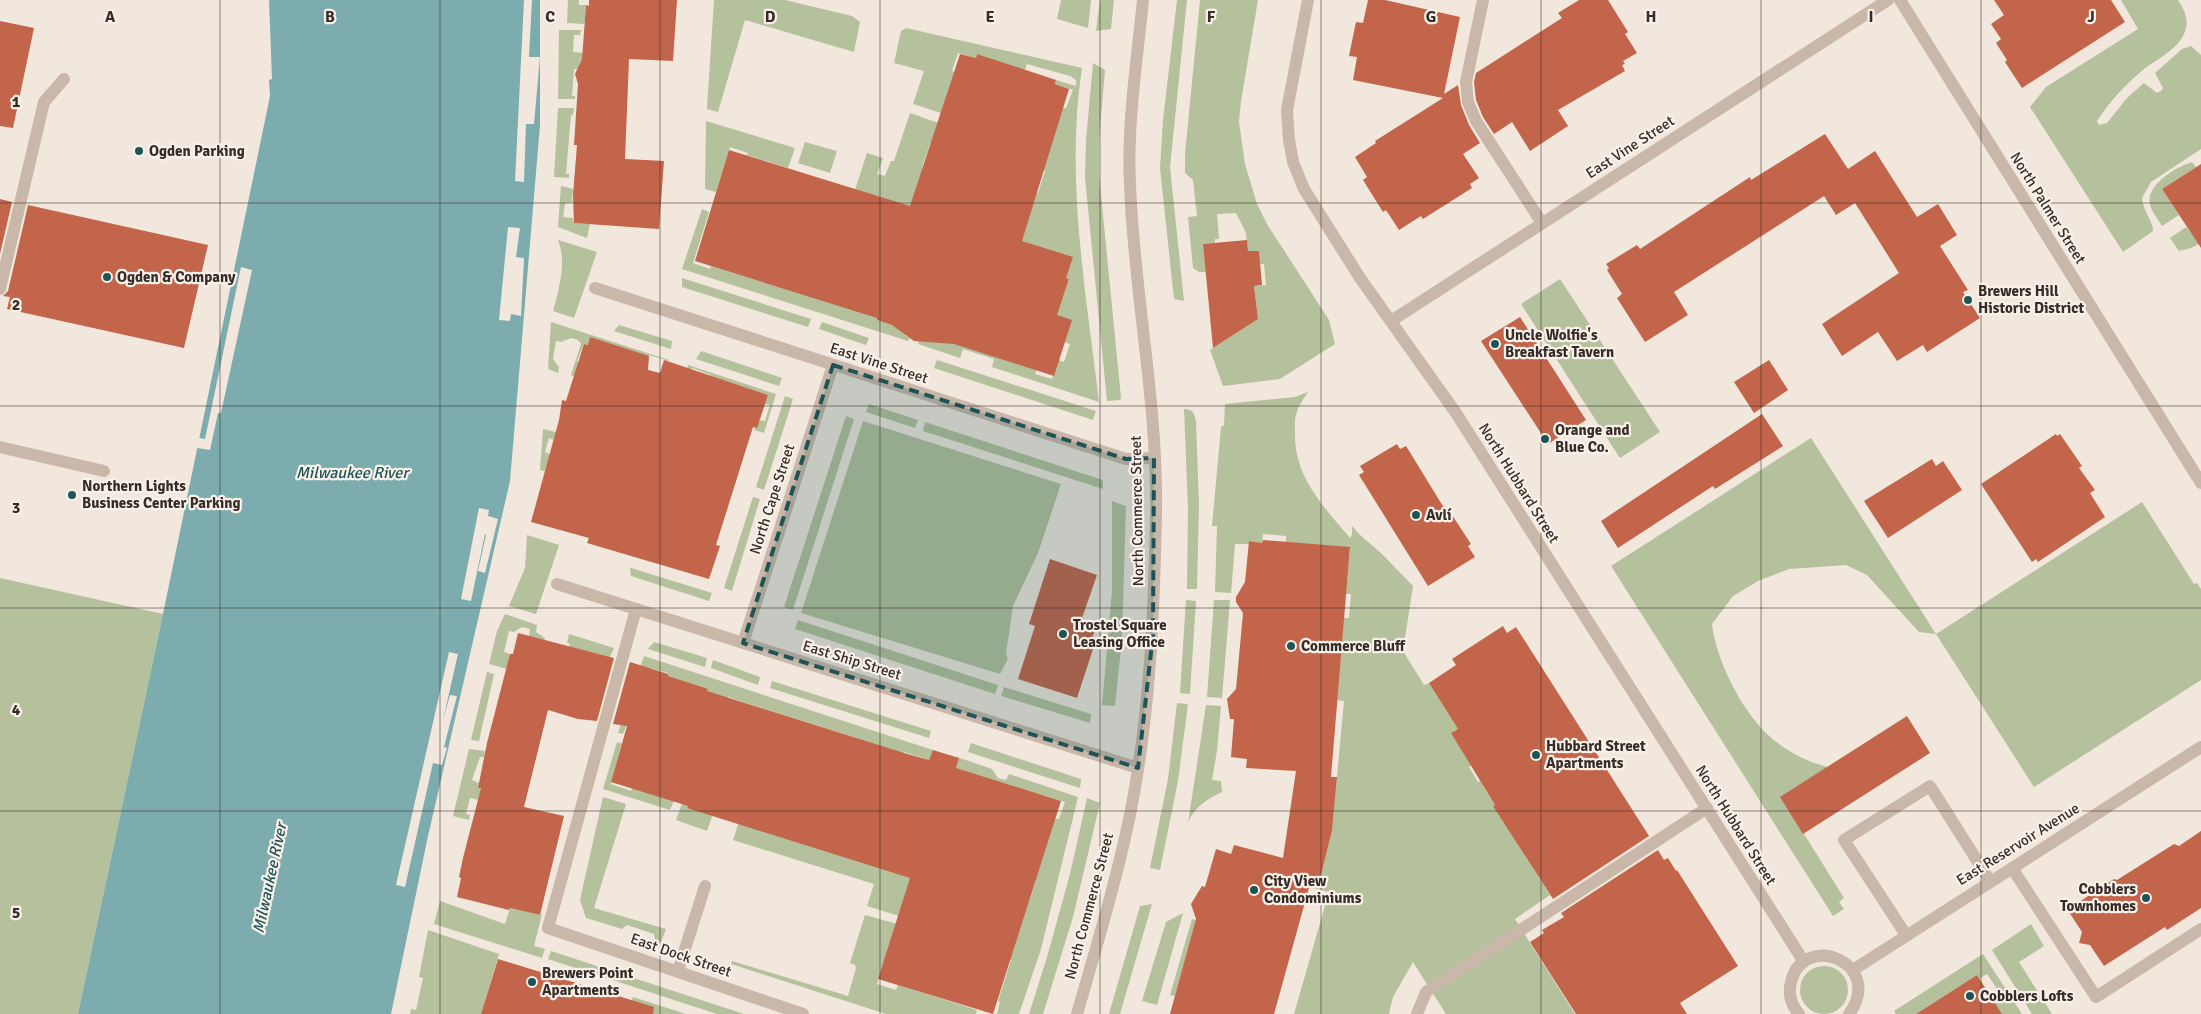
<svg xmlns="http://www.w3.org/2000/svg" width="2201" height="1014" font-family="Signika,sans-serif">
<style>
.green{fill:#b5c09d}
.water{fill:#7cacad}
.pier{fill:#f1e7dc}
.building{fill:#c2654a}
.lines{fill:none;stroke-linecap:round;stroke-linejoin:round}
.lane{stroke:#c9b7a9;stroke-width:12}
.street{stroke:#c9b7a9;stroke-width:12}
.marked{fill:#1f5456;fill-opacity:0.2;stroke:#1f5456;stroke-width:4;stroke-dasharray:10 6;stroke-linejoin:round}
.grid{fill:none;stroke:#362d28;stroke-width:1;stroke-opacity:0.55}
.poi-dot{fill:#1f5456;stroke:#f9f1e9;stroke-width:2}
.labels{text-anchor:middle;stroke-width:4.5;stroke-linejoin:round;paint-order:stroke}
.street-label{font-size:15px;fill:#362d28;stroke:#f9f1e9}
.poi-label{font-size:15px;font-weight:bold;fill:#362d28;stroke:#f9f1e9;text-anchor:start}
.water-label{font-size:16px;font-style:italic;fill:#1f5456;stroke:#f9f1e9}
.grid-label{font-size:16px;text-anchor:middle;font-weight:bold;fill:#362d28;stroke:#f9f1e9;stroke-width:4.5;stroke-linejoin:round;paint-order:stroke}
</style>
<rect width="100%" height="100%" fill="#f1e7dc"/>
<path class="green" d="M 568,0 L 579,0 L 579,5 L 586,5 L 585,17 L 588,22 L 584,22 L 584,24 L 567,23 Z
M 714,0 L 785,0 L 852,16 L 860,22 L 854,52 L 745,20 L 718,112 L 707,109 Z
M 1061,0 L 1091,0 L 1088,28 L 1057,19 Z
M 1100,0 L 1114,0 L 1111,29 L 1096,31 Z
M 1177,0 L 1187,0 L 1170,167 L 1184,301 L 1174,299 L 1160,168 L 1163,120 Z
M 1200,0 L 1258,0 L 1241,101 L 1239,122 L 1245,164 L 1257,204 L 1267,224 L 1329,320 L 1335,344 L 1280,379 L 1223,386 L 1210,350 L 1258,319 L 1254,286 L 1266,285 L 1264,264 L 1260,264 L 1259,251 L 1248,251 L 1246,233 L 1236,213 L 1217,214 L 1219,239 L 1215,239 L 1215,243 L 1203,244 L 1206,272 L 1199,272 L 1193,268 L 1188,217 L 1197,216 L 1193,180 L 1185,173 L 1185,154 Z
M 2121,0 L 2178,0 C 2186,12 2190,23 2183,36 C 2176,50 2156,60 2144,69 C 2125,85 2110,101 2097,121 L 2099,125 L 2107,123 L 2127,98 L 2144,83 L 2157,93 L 2161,91 L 2163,88 L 2155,73 L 2182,49 L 2191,46 L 2201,55 L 2201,149 L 2151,182 L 2142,198 C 2143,211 2154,223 2153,231 L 2123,252 L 2030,107 L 2046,87 L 2138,29 Z
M 906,28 L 1082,68 C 1065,178 1086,292 1099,402 L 992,367 L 994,359 L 963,349 L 960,358 L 918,344 L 919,341 L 930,337 L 954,344 L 956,338 L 1036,370 L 1035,374 L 1052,379 L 1058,360 L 1064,362 L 1070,344 L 1064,342 L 1050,313 L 1063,297 L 1069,279 L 1062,277 L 1013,241 L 1029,190 L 1038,193 L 1045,171 L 1037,168 L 1063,108 L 1066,108 L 1073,90 L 1055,84 L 1056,80 L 1076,86 L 1076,80 L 1070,76 L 1027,64 L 1025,71 L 977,54 L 976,58 L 958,53 L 952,71 L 954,72 L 941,113 L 913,104 L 924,71 L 894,63 L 901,31 Z
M 559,30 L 581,30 L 580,35 L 574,35 L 573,52 L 585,53 L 585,61 L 581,60 L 578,69 L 574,69 L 572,96 L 575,96 L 575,99 L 558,99 Z
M 1093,63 L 1105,70 L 1099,140 L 1099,174 L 1121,398 L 1120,400 L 1107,401 L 1085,178 L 1086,140 Z
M 558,108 L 574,108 L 573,115 L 571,115 L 566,174 L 569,174 L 569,178 L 554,177 Z
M 910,113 L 944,125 L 930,144 L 923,164 L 915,216 C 894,203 878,189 853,196 L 867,153 L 883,158 L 877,174 L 885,176 L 891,161 L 894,161 Z
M 706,121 L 795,148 L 788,168 L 747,155 L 748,153 L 730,147 L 716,192 L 705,189 Z
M 805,142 L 837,151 L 830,173 L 798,163 Z
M 2192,162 L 2196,167 L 2162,189 L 2179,215 L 2162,226 C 2158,219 2152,212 2150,205 C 2145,185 2176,167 2192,162 Z
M 561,186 L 573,189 L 572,201 L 575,202 L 565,203 L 563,217 L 573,218 L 574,223 L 590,224 L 587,238 L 558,227 Z
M 702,209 L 709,212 L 693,263 L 710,269 L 711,266 L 753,279 L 879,313 L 877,320 L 907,330 L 905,335 L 910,338 L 908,341 L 682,269 Z
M 2201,226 L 2201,243 L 2191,248 L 2179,251 L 2170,238 L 2186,227 L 2191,233 Z
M 558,240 L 597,252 L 574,318 L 553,311 C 559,289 567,262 558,240 Z
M 682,278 L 811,319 L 808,327 L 682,287 Z
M 1560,279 L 1660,432 L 1620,458 L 1521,304 Z
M 551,322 L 669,360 L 669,361 L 649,355 L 647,361 L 584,344 L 577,361 L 582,363 L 582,379 L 571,375 L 581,344 L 578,340 L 571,338 L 561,342 L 556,341 L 553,359 L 559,367 L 558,373 L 548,369 Z
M 822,322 L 869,338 L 866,345 L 819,329 Z
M 619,325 L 672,341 L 671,349 L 614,331 Z
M 701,351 L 782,378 L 779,386 L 696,359 Z
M 937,360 L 1096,411 L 1093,420 L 934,368 Z
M 688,365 L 776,394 L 764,433 L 754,430 L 760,420 L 765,421 L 770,405 L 765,404 L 768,395 L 711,380 L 711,375 L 692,368 L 691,370 L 687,369 Z
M 1308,392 C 1304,398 1299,405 1297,412 C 1294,419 1295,428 1295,435 C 1295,478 1324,507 1350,538 L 1352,535 L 1352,526 L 1359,534 L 1382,554 L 1413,586 L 1403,651 L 1424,685 L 1429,683 L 1458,729 L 1451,733 L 1479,761 L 1469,767 L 1478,782 L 1489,776 L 1483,786 L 1495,805 L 1494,806 L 1550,895 L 1515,919 L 1575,1014 L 1446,1014 L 1413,962 L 1393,997 L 1389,1014 L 1294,1014 L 1329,892 L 1309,887 L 1312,877 L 1320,879 L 1332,831 L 1344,701 L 1337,700 L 1344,618 L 1349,618 L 1351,594 L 1346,594 L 1350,550 L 1286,545 L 1286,536 L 1263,534 L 1262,543 L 1249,541 L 1249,544 L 1235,544 L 1231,593 L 1215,592 L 1217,526 L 1212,526 L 1221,427 L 1224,425 L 1225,404 L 1295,397 Z
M 785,396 L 793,399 L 764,490 L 756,487 Z
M 869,404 L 918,420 L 915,428 L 866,412 Z
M 1184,409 C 1193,409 1194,413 1196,421 L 1199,505 L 1197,589 L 1187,589 L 1188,508 Z
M 846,416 L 854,419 L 793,610 L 784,607 Z
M 863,421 L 1061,484 L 1038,553 L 1013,606 L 1006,654 L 1008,659 L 1000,674 L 801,613 Z
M 925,422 L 1103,480 L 1103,489 L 923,431 Z
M 543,429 L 560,433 L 558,441 L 549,438 L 545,452 L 553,456 L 552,473 L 540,470 Z
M 1811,438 L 1936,634 L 2142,502 L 2194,584 L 2197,583 L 2201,589 L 2201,680 L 2034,787 L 1936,634 L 1919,632 L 1867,575 L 1846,565 L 1789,569 L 1758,581 L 1733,596 L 1712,624 C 1716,660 1741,709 1767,734 C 1783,749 1806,762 1828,767 L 1781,797 L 1844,898 L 1839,902 L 1844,909 L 1833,916 L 1611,566 Z
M 753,497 L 760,499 L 732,591 L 724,588 Z
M 1112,501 L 1126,506 L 1122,639 L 1115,706 L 1102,705 L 1112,591 Z
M 527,535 L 559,545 L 536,614 L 509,606 L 525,568 Z
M 630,567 L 631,568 L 712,593 L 709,601 L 631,576 Z
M 0,578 L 163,614 L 78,1014 L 0,1014 Z
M 1186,600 L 1196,601 L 1190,694 L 1180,693 Z
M 1214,600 L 1230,600 L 1222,698 L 1207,697 Z
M 505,614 L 537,625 L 536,632 L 545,638 L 544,642 L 529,636 L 530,629 L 522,627 L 514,632 L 509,631 L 504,652 L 510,654 L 507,669 L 489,664 L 497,631 Z
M 798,620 L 998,685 L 995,694 L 795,629 Z
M 569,634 L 614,648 L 610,657 L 569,647 L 570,644 L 567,643 Z
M 654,642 L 707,658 L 705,667 L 648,649 Z
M 644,656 L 936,751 L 935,754 L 932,753 L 929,760 L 904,752 L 902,759 L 856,744 L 857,738 L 743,702 L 728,697 L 725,703 L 705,697 L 708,690 L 668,676 L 668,673 L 649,668 L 623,734 L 618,733 Z
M 713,660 L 760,677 L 758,685 L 711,668 Z
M 487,672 L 494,674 L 479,741 L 471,740 Z
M 772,681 L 931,731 L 929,738 L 770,688 Z
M 1004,687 L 1091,714 L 1090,723 L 1001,696 Z
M 1177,703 L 1188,704 L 1178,781 L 1160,870 L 1150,868 L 1168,779 Z
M 1206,705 L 1221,706 L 1217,751 L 1212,780 L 1221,781 L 1222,792 C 1207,799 1194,807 1188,823 Z
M 617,742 L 626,745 L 626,747 L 621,745 L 611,784 L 631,791 L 632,788 L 676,796 L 670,810 L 603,789 Z
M 971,743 L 1081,779 L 1080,788 L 968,752 Z
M 469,749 L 485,751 L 484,757 L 480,757 L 472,780 L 479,783 L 478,787 L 482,789 L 479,800 L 470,798 L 466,814 L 470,815 L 469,820 L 453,816 Z
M 957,757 L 992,769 L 998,778 L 1006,780 L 1009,774 L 1078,797 L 1041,949 L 1019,1014 L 997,1014 L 1000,1002 L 998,1001 L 1011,960 L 1002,957 L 1021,900 L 1029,902 L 1036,880 L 1029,878 L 1042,860 L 1055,819 L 1059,819 L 1065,802 L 956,769 L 958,761 L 955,760 Z
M 603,797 L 626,804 L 594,908 L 666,929 L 661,942 L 655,940 L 654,934 L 627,925 L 622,929 L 586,918 L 580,900 Z
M 684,798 L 689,800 L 687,808 L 705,813 L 715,808 L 707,831 L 676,820 Z
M 1087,798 L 1100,803 L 1073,917 L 1043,1014 L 1029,1014 L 1047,957 L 1070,874 Z
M 741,816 L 913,870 L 909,919 L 867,906 L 874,884 L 733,840 Z
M 440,901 L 505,924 L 510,908 L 540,915 L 542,914 L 534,946 L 545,949 L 542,958 L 434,924 Z
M 1152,904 L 1120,1014 L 1109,1014 L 1140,906 Z
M 1183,913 L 1157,1005 L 1142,1001 L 1166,922 Z
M 865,915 L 901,925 L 882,966 L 877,984 L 896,990 L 898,985 L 977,1010 L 976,1014 L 886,1014 L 731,964 L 732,961 L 848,996 L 856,968 L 855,965 L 850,963 Z
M 1192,919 L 1196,920 L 1175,996 L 1170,995 Z
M 2031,924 L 2044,946 L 2019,962 L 2052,1014 L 2032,1014 L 1992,950 Z
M 428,930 L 499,954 L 481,1014 L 410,1014 L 411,1009 L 416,1010 L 423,978 L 419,977 Z
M 551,951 L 744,1014 L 717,1014 L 548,959 Z
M 1983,954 L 2022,1014 L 2002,1014 L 1992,999 L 2000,993 L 1987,974 L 1979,979 L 1977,975 L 1916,1014 L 1896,1014 L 1894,1011 Z
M1800 990a24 24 0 1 1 48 0a24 24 0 1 1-48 0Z
M 633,997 L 686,1014 L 627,1014 Z"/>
<path class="water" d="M 269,0 L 540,0 L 540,125 L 510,481 L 428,836 L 391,1014 L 78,1014 L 163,614 L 270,96 L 269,80 L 272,79 Z"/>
<path class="pier" d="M 524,0 L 532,0 L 529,57 L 540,57 L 534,124 L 526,124 L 524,182 L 515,181 Z
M 508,227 L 520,228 L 516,257 L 524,258 L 521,316 L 511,314 L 510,321 L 499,320 Z
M 241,267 L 252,270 L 221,413 L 218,413 L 210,450 L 197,448 L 199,438 L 205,439 Z
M 479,508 L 489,510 L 488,516 L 498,519 L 485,573 L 478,571 L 486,535 L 485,534 L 471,601 L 461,599 Z
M 449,652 L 458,654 L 443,720 L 450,695 L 457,696 L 444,747 L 447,748 L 442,765 L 433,763 L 405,887 L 396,885 Z"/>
<path class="building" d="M 589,0 L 677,0 L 673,61 L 629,59 L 625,159 L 664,161 L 659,229 L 574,223 L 573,195 L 577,145 L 574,145 L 578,84 L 575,74 L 582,59 L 586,5 L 589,6 Z
M 1368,0 L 1385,0 L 1460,17 L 1444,94 L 1458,85 L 1461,105 L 1469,125 L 1480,143 L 1463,154 L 1479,178 L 1470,184 L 1472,188 L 1423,219 L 1421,216 L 1399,230 L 1386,210 L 1383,212 L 1363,180 L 1367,177 L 1355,157 L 1376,143 L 1375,141 L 1443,98 L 1353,80 L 1357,57 L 1349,56 L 1356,22 L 1363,23 Z
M 1579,0 L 1608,0 L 1628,32 L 1625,34 L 1637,53 L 1623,61 L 1625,64 L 1622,65 L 1625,71 L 1558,110 L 1568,126 L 1530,151 L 1512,122 L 1494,134 L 1483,117 L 1476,100 L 1474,82 L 1476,73 L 1562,18 L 1558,13 Z
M 1994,0 L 2111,0 L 2125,22 L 2022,88 L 2005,62 L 2007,60 L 1996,43 L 2001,39 L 1991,24 L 2004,15 Z
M 0,21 L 34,28 L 13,128 L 0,126 Z
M 960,54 L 976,58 L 977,54 L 1056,80 L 1055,84 L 1069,89 L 1022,241 L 1073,257 L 1066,278 L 1069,279 L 1057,315 L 1072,320 L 1054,376 L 954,344 L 914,341 L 892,325 L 877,320 L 877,318 L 695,261 L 729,150 L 910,206 Z
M 1825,134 L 1848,169 L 1875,151 L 1917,217 L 1938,204 L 1957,235 L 1940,246 L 1968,290 L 1963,292 L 1980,318 L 1927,352 L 1923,345 L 1897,361 L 1878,332 L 1842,356 L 1822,324 L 1899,273 L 1855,203 L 1836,215 L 1824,196 L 1674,292 L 1688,315 L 1645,342 L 1617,298 L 1622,294 L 1607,270 L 1609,268 L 1606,264 L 1637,245 L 1640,249 L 1750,177 L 1751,180 Z
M 2201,164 L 2201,248 L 2162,189 Z
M 0,199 L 12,202 L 0,254 Z
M 28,205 L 208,245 L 184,348 L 7,309 L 10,297 L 3,296 L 8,291 Z
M 1247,240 L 1248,251 L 1259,251 L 1262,285 L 1254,286 L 1258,319 L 1213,348 L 1203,244 Z
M 1520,317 L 1586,420 L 1548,444 L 1481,341 Z
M 590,337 L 649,356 L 648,370 L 660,373 L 664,360 L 768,395 L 757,428 L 753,427 L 716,545 L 720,546 L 709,579 L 587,543 L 589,538 L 531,522 L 559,420 L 562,400 L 566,401 L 584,344 L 588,345 Z
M 1769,360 L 1788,390 L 1754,413 L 1734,382 Z
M 1762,414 L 1783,446 L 1715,489 L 1713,486 L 1618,548 L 1601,521 Z
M 2056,434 L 2057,436 L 2060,434 L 2082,466 L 2079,468 L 2095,490 L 2090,493 L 2105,517 L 2038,562 L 2036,559 L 2032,562 L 1981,484 Z
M 1397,444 L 1400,449 L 1406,446 L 1449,516 L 1452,515 L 1471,544 L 1468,546 L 1475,557 L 1428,586 L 1359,475 L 1364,472 L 1360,466 Z
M 1932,459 L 1936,466 L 1943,461 L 1962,490 L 1888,538 L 1864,501 Z
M 1263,540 L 1350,547 L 1331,777 L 1337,777 L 1332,831 L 1320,879 L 1312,877 L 1274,1014 L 1170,1014 L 1196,919 L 1191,904 L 1202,886 L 1205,887 L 1216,849 L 1231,854 L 1234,845 L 1283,858 L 1296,771 L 1246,768 L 1247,759 L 1231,757 L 1234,719 L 1230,719 L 1227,699 L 1236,689 L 1243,613 L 1236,602 L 1236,597 L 1245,582 L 1249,541 L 1262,543 Z
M 1050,559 L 1097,575 L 1081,621 L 1096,626 L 1091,642 L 1095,643 L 1077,698 L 1018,679 L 1035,626 L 1029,624 Z
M 1503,626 L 1507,633 L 1516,627 L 1649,836 L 1553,899 L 1493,806 L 1495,805 L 1451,733 L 1458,729 L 1429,683 L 1456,665 L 1452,659 Z
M 518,633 L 614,658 L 597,721 L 578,719 L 548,710 L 524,807 L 564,816 L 540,915 L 510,908 L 509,910 L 457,897 L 461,878 L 459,877 L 463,858 L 481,788 L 478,788 L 487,743 L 510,654 L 513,654 Z
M 630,662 L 668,674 L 668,676 L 708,689 L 707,691 L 904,753 L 929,760 L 933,750 L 959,758 L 956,768 L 1061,801 L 993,1014 L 878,979 L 910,878 L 687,808 L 688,806 L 611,782 L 627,726 L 613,724 Z
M 1907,716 L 1930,753 L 1803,834 L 1780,797 Z
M 2201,831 L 2201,908 L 2167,930 L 2165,927 L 2104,966 L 2090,945 L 2079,943 L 2082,932 L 2069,912 L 2076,907 L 2076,904 L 2114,879 L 2117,880 L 2174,844 L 2179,846 Z
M 1658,850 L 1664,860 L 1668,858 L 1676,871 L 1677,870 L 1738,966 L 1680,1003 L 1687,1014 L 1576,1014 L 1530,942 L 1544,933 L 1542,930 L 1564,917 L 1561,913 Z
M 498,959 L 654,1007 L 653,1014 L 481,1014 Z
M 1977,975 L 2002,1014 L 1916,1014 Z"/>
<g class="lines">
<path class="lane" d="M 1483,0 L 1466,82 L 1468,102 L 1476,121 L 1542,223
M 0,289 L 44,102 L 64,79
M 0,447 L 104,471
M 2012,868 L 2096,997 L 2201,929
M 548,928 L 636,609
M 1906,935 L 1844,840 L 1930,786 L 1990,881
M 678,971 L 705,886
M 1417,1014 L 1426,992 L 1707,808"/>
<path class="street" d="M 1308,0 L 1287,110 L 1289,140 L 1293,162 L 1304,189 L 1360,278 L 1456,413 L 1804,962
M 1900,0 L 2201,483
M 595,288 L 1126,459 L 1154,458
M 1391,321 L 1888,0
M 557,584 L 1138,768
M 743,643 L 833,365
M 548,928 L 803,1014
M 1853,970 L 2201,747
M 1077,1014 C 1096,948 1116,882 1130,815 C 1150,715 1154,615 1156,513 C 1158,403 1134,294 1130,185 C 1127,123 1137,61 1143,0
M 1799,1014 C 1791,1005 1788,994 1791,982 C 1803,930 1886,963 1849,1014"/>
</g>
<path class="marked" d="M 833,365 L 1126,459 L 1154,458 L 1153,635 L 1138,768 L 743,643 Z"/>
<path class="grid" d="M 220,0 L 220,1014M 440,0 L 440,1014M 660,0 L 660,1014M 880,0 L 880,1014M 1100,0 L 1100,1014M 1321,0 L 1321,1014M 1541,0 L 1541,1014M 1761,0 L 1761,1014M 1981,0 L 1981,1014M 0,203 L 2201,203M 0,406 L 2201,406M 0,608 L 2201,608M 0,811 L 2201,811"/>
<g class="poi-dot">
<circle cx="139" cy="151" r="5"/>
<circle cx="107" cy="277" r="5"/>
<circle cx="1968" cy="300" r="5"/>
<circle cx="1495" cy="344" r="5"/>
<circle cx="1545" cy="439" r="5"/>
<circle cx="72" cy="495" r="5"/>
<circle cx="1416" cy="515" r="5"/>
<circle cx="1063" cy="634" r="5"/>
<circle cx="1291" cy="646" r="5"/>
<circle cx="1536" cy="755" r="5"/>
<circle cx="1254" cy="890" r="5"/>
<circle cx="2146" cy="898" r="5"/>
<circle cx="532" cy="982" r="5"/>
<circle cx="1970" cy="996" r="5"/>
</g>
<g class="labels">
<g class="street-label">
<text transform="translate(1630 147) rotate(-33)" y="5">East Vine Street</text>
<text transform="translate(2048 208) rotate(58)" y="5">North Palmer Street</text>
<text transform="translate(879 363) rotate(18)" y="5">East Vine Street</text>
<text transform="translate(1519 483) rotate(58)" y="5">North Hubbard Street</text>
<text transform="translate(772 499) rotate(-72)" y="5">North Cape Street</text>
<text transform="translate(1137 511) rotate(-91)" y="5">North Commerce Street</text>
<text transform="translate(852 660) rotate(17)" y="5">East Ship Street</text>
<text transform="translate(1736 825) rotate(58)" y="5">North Hubbard Street</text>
<text transform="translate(2018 844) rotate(-32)" y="5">East Reservoir Avenue</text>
<text transform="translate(1089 906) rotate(-75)" y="5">North Commerce Street</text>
<text transform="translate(681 955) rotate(19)" y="5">East Dock Street</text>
</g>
<g class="poi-label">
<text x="149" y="156">Ogden Parking</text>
<text x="117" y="282">Ogden &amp; Company</text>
<text x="1978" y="296">Brewers Hill<tspan x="1978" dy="17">Historic District</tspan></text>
<text x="1505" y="340">Uncle Wolfie's<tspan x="1505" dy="17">Breakfast Tavern</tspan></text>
<text x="1555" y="435">Orange and<tspan x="1555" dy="17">Blue Co.</tspan></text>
<text x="82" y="491">Northern Lights<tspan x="82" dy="17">Business Center Parking</tspan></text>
<text x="1426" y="520">Avlí</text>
<text x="1073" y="630">Trostel Square<tspan x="1073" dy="17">Leasing Office</tspan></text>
<text x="1301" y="651">Commerce Bluff</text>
<text x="1546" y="751">Hubbard Street<tspan x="1546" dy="17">Apartments</tspan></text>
<text x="1264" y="886">City View<tspan x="1264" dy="17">Condominiums</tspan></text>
<text x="2136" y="894" text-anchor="end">Cobblers<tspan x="2136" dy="17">Townhomes</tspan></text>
<text x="542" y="978">Brewers Point<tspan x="542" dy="17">Apartments</tspan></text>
<text x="1980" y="1001">Cobblers Lofts</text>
</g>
<g class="water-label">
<text x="352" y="478">Milwaukee River</text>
<text transform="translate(269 878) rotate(-78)" y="6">Milwaukee River</text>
</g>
</g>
<g class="grid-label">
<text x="110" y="22">A</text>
<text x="330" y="22">B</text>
<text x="550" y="22">C</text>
<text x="770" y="22">D</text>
<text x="990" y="22">E</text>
<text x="1211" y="22">F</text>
<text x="1431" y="22">G</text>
<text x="1651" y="22">H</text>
<text x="1871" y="22">I</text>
<text x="2091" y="22">J</text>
<text x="16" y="107">1</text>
<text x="16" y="310">2</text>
<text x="16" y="513">3</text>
<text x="16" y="715">4</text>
<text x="16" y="918">5</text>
</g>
</svg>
